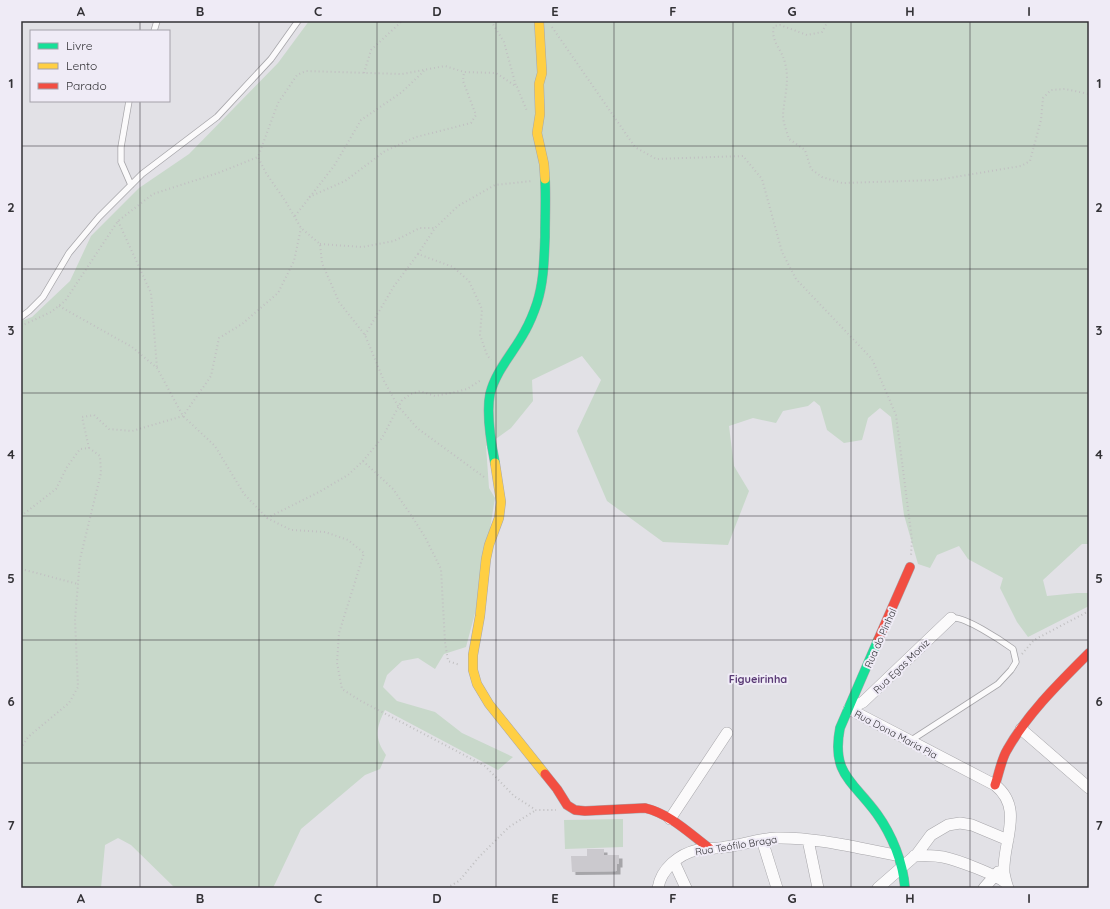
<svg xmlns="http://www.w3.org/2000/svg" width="1110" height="909" font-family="Quicksand,sans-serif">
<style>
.green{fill:#c8d8ca}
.building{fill:#cbc9ce;filter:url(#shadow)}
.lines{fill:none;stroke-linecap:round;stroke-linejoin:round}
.lane-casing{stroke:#a7a6aa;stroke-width:7}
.street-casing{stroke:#a7a6aa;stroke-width:12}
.fast-casing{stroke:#a7a6aa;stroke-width:10}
.slow-casing{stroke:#a7a6aa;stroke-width:10}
.jam-casing{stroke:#a7a6aa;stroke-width:10}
.path{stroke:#c1c0c2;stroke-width:2;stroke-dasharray:1 3;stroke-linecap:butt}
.lane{stroke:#fbfafb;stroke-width:5.5}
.street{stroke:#fbfafb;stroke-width:11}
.fast{stroke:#16e098;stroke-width:9}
.slow{stroke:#ffcf43;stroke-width:9}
.jam{stroke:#f24e42;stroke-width:9}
.grid{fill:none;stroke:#333236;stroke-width:1;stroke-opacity:0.55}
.labels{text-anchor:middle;stroke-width:4;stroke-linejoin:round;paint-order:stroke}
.street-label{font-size:10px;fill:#333236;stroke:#efebf6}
.neighbourhood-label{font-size:11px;font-weight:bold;fill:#5a3a75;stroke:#efebf6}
.neatline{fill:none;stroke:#333236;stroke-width:1.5}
.grid-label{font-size:13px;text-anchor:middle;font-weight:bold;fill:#333236}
</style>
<defs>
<filter id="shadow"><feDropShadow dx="3.5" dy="3.5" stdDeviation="0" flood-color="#0004"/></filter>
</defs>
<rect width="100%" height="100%" fill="#e2e1e6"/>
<path class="green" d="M 309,21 L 1089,21 L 1089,544 L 1082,544 L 1043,580 L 1047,596 L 1077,593 L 1089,593 L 1089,606 L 1028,637 L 1017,622 L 1000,588 L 1003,578 L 968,559 L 959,546 L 937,555 L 930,568 L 918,564 L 904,515 L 891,417 L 880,408 L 868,418 L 862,440 L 844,443 L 827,430 L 820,406 L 814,401 L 808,406 L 783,411 L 776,423 L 753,418 L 729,426 L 734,466 L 749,491 L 728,545 L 663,542 L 607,501 L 577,431 L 601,380 L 582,356 L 532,380 L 533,401 L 511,428 L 486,446 L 489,488 L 495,498 L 478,602 L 466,647 L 444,654 L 435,669 L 418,658 L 402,661 L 387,675 L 383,687 L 397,701 L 435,712 L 462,733 L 513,757 L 498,770 L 385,710 C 376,728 374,738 386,755 L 380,769 L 365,775 L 301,829 L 273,888 L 175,888 L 131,845 L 118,838 L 105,845 L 101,888 L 21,888 L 21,321 L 32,317 L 70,281 L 91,236 L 139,188 L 189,154 L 278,63 Z
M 623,819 L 623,847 L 565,849 L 564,820 Z"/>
<path class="building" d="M 587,849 L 604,849 L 604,855 L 619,855 L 619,864 L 617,864 L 617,871 L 572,872 L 571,856 L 587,856 Z"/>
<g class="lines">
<defs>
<path id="lane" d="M 154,31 L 157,21
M 129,101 L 121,147 L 121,162 L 131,185
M 21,317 L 29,311 L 43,297 L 69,253 L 99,217 L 142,174 L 217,117 L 271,59 L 298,21
M 910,741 L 998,684 L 1011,670 L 1016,662 L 1013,649 C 1002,641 963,615 951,618"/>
<path id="street" d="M 849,709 L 995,785 C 1025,809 1002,842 1004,873 C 1005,878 1006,883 1008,888
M 849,709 L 863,702 L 951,618
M 1021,729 L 1089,788
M 670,819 L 727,733
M 762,840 L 777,888
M 808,840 L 818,888
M 914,856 C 924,855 933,855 943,857 C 957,860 995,874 1006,883
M 674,862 L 686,888
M 658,888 C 661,869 679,854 697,850 C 706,848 716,849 725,847 C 742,845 758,839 776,838 C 816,837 857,848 896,855
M 878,888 L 917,854 L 931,835 L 948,825 L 960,823 L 972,825 L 1008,840
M 984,888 L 998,872"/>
<path id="fast" d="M 495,463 C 491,443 486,414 490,394 C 496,370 514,352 525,331 C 530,322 534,312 537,303 C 544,281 544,259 545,237 C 545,217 546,198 545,179
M 878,640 L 840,728 C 831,774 853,781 877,814 C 892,835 903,862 905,888"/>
<path id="slow" d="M 539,21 L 542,73 L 539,84 L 540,114 L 537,133 L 544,164 L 545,179
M 495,463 L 501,502 L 499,518 L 489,545 L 486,559 L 480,616 L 473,655 L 473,670 L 477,684 L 489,704 L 545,774"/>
<path id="jam" d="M 878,640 L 910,567
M 545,774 L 557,789 L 567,805 L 575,810 L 585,811 L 645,808 C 670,814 689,833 709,848
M 995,785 C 999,774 1001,760 1007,750 C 1028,713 1059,683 1089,653"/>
</defs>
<use href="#lane" class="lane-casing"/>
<use href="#street" class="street-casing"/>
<use href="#fast" class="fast-casing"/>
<use href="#slow" class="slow-casing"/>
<use href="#jam" class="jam-casing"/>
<path class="path" d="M 491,21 L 504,42 L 516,86
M 828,21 L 822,32 L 807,35 L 780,25 L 774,26 C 770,41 782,49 785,63 C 790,81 784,98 783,115 C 783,123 787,132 789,139 L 805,150 L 811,169 L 822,177 L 842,183 L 937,180 L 1021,166 L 1030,161 L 1041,120 L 1043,98 L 1051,90 L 1065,89 L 1089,94
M 552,27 L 635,147 L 656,159 L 743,156 L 762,179 L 782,252 L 796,279 L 872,359 L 896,415 L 912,540 L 911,555
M 364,73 L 371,50 L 402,21
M 309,197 L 345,181 L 385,151 L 416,137 L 471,123 L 476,115 L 463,81 L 464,72
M 295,216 L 334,166 L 361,120 L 402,92 L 424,71
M 118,221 L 151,293 L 157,368
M 320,244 L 362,247 L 394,241 L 420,228 L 435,228
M 418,254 L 435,228 L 458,206 L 495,185 L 532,181
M 59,306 L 132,347 L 157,368 L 183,416 L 215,446 L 244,494 L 267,518 L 291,530 L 325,532 L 348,540 L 364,553 L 339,633 L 337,663 L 342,689 L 361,701 L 485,766 L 514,796 L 536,810 L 556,810
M 21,326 L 51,312 L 65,301 L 118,221 L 153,194 L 218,173 L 258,157
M 365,335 L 394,286 L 418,254 L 453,267 L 469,281 L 482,309 L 480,335 L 487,355 L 491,360
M 89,448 L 82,417 L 94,415 L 109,429 L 132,431 L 183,416 L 211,376 L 219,338 L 242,324 L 278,293 L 294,261 L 301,228
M 363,461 L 393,489 L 411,515 L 425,537 L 441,569 L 445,642 L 448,661 L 460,665
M 484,477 L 417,428 L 398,406 L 384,381 L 365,335 L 339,302 L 322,263 L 320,244 L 301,228 L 286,202 L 266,173 L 258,157 L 278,103 L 297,75 L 306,71 L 402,74 L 445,66 L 464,72 L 496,73 L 517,87 L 527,111
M 21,516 L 56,489 L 67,467 L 80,449 L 89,448 L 100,456 L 101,473 L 80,559 L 75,620 L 78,687 L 69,703 L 28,737 L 21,748
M 267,518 L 319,492 L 348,475 L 363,461 L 382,438 L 402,400 L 411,394 L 420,391 L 435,396 L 451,393 L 467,389 L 481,380
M 21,569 L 78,584
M 1022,654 L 1034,640 L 1089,611
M 447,888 L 459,881 L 479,857 L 509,827 L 536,810"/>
<use href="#lane" class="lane"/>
<use href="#street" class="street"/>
<use href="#fast" class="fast"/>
<use href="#slow" class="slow"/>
<use href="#jam" class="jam"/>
</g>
<path class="grid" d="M 140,21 L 140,31M 259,21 L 259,888M 377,21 L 377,888M 496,21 L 496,888M 614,21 L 614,888M 733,21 L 733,888M 851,21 L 851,888M 970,21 L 970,888M 140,101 L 140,888M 21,146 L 1089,146M 21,269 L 1089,269M 21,393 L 1089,393M 21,516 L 1089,516M 21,640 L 1089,640M 21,763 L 1089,763"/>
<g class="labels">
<g class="street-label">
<text transform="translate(880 638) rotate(-66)" y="4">Rua do Pinhal</text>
<text transform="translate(901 666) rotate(-44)" y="4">Rua Egas Moniz</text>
<text transform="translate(896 734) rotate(28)" y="4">Rua Dona Maria Pia</text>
<text transform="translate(736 845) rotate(-9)" y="4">Rua Teófilo Braga</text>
</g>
<g class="neighbourhood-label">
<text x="758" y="683">Figueirinha</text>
</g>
</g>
<rect width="1110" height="909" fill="none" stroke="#efebf6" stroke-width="44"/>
<rect x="30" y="30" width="140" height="72" fill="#efebf6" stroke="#a4a1a9"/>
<rect x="38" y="43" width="20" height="6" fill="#16e098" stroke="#a4a1a9"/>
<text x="66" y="50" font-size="12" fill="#333236">Livre</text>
<rect x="38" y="63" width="20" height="6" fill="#ffcf43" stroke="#a4a1a9"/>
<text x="66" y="70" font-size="12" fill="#333236">Lento</text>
<rect x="38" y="83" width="20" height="6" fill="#f24e42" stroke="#a4a1a9"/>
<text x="66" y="90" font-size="12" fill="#333236">Parado</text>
<rect x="22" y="22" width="1066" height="865" class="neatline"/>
<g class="grid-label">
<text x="81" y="16">A</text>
<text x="200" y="16">B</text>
<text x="318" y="16">C</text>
<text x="437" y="16">D</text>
<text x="555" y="16">E</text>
<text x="673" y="16">F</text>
<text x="792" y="16">G</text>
<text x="910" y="16">H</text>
<text x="1029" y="16">I</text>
<text x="11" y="88">1</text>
<text x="1099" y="88">1</text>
<text x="11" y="212">2</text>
<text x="1099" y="212">2</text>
<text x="11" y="335">3</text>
<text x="1099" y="335">3</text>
<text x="11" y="459">4</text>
<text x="1099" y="459">4</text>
<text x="11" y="583">5</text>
<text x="1099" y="583">5</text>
<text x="11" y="706">6</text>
<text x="1099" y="706">6</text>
<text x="11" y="830">7</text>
<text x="1099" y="830">7</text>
<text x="81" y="903">A</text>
<text x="200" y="903">B</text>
<text x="318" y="903">C</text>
<text x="437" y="903">D</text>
<text x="555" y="903">E</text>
<text x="673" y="903">F</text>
<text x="792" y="903">G</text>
<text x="910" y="903">H</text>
<text x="1029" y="903">I</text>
</g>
</svg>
